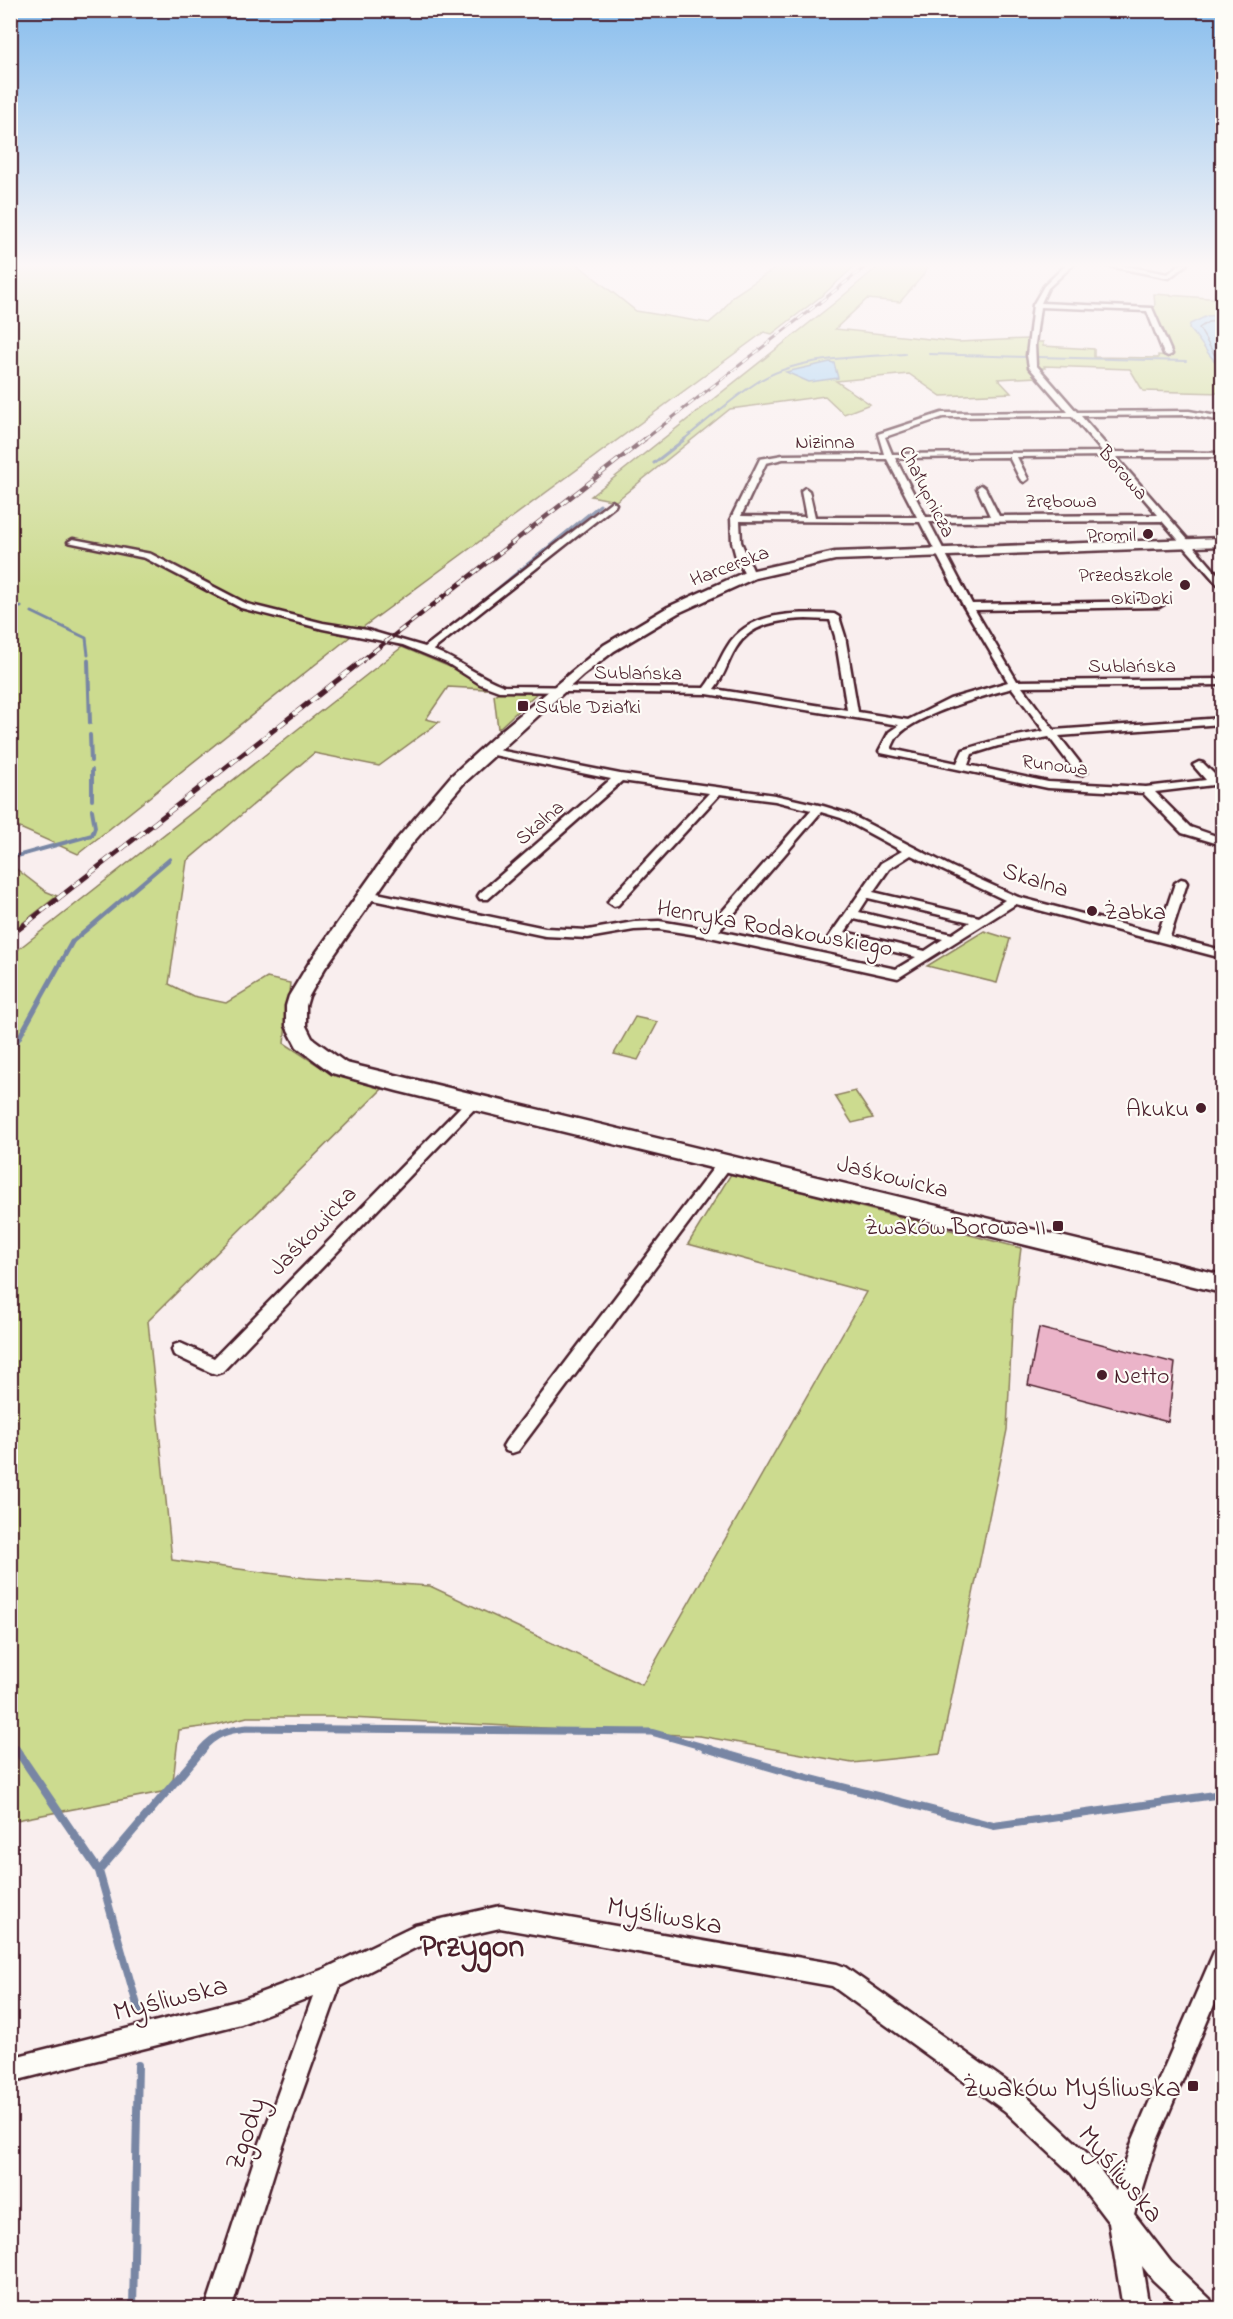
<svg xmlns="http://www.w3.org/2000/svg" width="1233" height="2319" font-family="'Indie Flower',sans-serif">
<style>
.green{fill:#ccdb8f;stroke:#8b7d5d;stroke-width:1.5}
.water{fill:#97cbf4;stroke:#7886a4;stroke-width:1.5}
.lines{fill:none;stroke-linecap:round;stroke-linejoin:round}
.shore{stroke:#69647b;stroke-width:1.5}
.stream-far5{stroke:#7886a4;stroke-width:2}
.stream-far4{stroke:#7886a4;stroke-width:3}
.stream-far3{stroke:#7886a4;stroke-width:4}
.stream-far2{stroke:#7886a4;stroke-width:5}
.stream-far1{stroke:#7886a4;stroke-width:7}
.stream{stroke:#7886a4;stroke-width:8}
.building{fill:#ebb4c9;stroke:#4a1f2b;stroke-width:1.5}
.street-casing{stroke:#4a1f2b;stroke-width:5}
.secondary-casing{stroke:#4a1f2b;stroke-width:5}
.street{fill:#fdfcf7;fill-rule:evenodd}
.secondary{fill:#fdfcf7;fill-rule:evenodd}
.rail-far2-casing{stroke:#4a1f2b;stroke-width:3}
.rail-far1-casing{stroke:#4a1f2b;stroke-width:4.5}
.rail-casing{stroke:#4a1f2b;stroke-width:5}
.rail-far2{stroke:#fdfcf7;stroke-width:2;stroke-dasharray:7;stroke-linecap:butt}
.rail-far1{stroke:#fdfcf7;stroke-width:3;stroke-dasharray:8;stroke-linecap:butt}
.rail{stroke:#fdfcf7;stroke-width:4;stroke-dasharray:10;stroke-linecap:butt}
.poi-dot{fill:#4a1f2b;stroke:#fdfcf7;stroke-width:2}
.labels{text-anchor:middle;stroke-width:4.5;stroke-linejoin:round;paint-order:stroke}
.far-street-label{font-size:20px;fill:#4a1f2b;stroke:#fdfcf7}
.far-poi-label{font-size:20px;fill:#4a1f2b;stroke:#fdfcf7;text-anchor:end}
.street-label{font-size:24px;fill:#4a1f2b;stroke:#fdfcf7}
.poi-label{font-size:24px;fill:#4a1f2b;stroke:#fdfcf7;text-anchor:start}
.near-street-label{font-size:28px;fill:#4a1f2b;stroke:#fdfcf7}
.near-poi-label{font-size:28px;fill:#4a1f2b;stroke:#fdfcf7;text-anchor:end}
.near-neighbourhood-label{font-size:32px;font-weight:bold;fill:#4a1f2b;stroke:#fdfcf7}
</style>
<rect width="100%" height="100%" fill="#f9eeee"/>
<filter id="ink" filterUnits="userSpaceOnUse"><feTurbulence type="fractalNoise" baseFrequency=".0167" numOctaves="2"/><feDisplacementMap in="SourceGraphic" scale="12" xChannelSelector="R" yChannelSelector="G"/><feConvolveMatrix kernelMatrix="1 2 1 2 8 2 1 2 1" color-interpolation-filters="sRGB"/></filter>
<g filter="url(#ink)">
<path class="green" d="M 10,264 L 577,264 L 636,311 L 709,323 L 722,312 L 733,296 L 780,265 L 802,268 L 806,264 L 857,264 L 824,294 L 772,334 L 764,332 L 351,636 L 78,854 L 11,824 Z
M 881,264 L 928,264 L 925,273 L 900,302 L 867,299 L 835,329 L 958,342 L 1027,339 L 1030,369 L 1036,377 L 998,379 L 1011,393 L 941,396 L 909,374 L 836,381 L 870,404 L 844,414 L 825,396 L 730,409 L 616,501 L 591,496 L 837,301 Z
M 1154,294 L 1222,299 L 1222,393 L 1143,391 L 1130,369 L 1044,366 L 1045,368 L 1038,368 L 1035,358 L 1037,342 L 1043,342 L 1043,346 L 1094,349 L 1094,357 L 1158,358 L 1158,355 L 1169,356 L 1150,309 L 1155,306 Z
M 402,647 L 462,672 L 486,689 L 448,687 L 426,719 L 439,722 L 379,766 L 314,753 L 187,861 L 169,984 L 193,996 L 226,1003 L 267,978 L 290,983 L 284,1043 L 327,1071 L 382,1089 L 148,1321 L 172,1560 L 306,1578 L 430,1586 L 642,1685 L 866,1292 L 688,1244 L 731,1174 L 1021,1248 L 1013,1309 L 1007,1430 L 940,1754 L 852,1763 L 700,1736 L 330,1717 L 247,1717 L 216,1725 L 179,1730 L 172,1790 L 11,1821 L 11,955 Z
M 499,692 L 537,693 L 527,702 L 523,701 L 517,706 L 521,708 L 498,729 L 494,695 Z
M 10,864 L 45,891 L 57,896 L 11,932 Z
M 984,931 L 1010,939 L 997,983 L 927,966 Z
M 635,1017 L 658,1022 L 638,1060 L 614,1054 Z
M 855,1091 L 873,1118 L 852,1123 L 835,1096 Z"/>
<path class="water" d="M 1222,315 L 1222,368 C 1207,356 1202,342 1189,328 L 1190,324 L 1207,316 Z
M 830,362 L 834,363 L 838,378 L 809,382 L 786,372 Z"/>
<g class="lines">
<path class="shore" d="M 1222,321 L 1208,322 L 1199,328 L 1214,354 L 1222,360"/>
<path class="stream-far5" d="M 929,354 L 1026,357
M 1038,357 L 1186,361
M 683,440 C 707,421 730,400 756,383 C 796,356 859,357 905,354"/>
<path class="stream-far4" d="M 654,463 L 685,439
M 10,603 L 21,607
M 32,612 L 86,638 L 88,655
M 457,622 L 600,505
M 88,660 L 88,662"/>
<path class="stream-far3" d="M 88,661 L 90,723
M 90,735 L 91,761
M 92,770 L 92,800
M 10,858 L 92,835 L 95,827 L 92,810
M 71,943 L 170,859"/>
<path class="stream-far2" d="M 10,1054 L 72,942"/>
<path class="stream-far1" d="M 202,1749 C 215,1734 227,1730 247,1728 L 651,1732 L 711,1749"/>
<path class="stream" d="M 705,1748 L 808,1778 L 994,1826 L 1222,1794
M 16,1749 L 99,1871 L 139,2012
M 99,1871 L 204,1748
M 133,2308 L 138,2065"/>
</g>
<path class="building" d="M 1039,1328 L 1175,1363 L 1168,1422 L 1028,1385 Z"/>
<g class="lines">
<defs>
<path id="street" d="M 1067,264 L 1074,264 L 1048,288 L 1041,303 L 1152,308 L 1172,354 L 1168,356 L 1164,354 L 1147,311 L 1040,307 L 1035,344 L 1036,365 L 1077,412 L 1189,411 L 1222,417 L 1222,421 L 1189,415 L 1081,416 L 1112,452 L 1222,453 L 1222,457 L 1116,457 L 1222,579 L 1222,587 L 1219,586 L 1162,521 L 929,522 L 972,604 L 1159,601 L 1164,604 L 1159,607 L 975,610 L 1017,681 L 1222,679 L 1222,685 L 1022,687 L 1054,730 L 1222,718 L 1222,724 L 1059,736 L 1087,772 L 1081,775 L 1077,774 L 1049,737 L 998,746 L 972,754 L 968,765 L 1048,782 L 1146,787 L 1206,780 L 1193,765 L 1199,762 L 1203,763 L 1219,779 L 1213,785 L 1155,792 L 1190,827 L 1222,838 L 1222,845 L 1182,833 L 1143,793 L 1048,788 L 881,753 L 879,751 L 889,732 L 899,725 L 707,694 L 499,691 L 480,684 L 447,663 L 403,645 L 323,629 L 241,608 L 145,558 L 68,542 L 73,539 L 151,554 L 247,604 L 323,623 L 367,630 L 425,647 L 612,501 L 616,504 L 615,506 L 433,650 C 458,660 479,677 504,686 L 704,688 C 715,675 718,661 727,647 C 749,610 797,613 834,614 L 839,617 L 845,636 L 858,712 L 908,720 L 950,699 L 1008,682 L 964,607 L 920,522 L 740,521 L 741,542 L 755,575 L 750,578 L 745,575 L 736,557 L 732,542 L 731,518 L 760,459 L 783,455 L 884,454 L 878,434 L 942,413 L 1068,412 L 1029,367 L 1027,355 L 1033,305 L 1044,286 ZM 1072,416 L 1103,452 L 892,454 L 885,437 L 943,417 ZM 1107,456 L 1158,515 L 999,516 L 985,488 L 981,485 L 977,488 L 990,516 L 926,517 L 895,458 L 1009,457 L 1020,479 L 1024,482 L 1028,479 L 1017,457 ZM 783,459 L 887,459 L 917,517 L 815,517 L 809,491 L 805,488 L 801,491 L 806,517 L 741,516 L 766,463 ZM 806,619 L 830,620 L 835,636 L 847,710 L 714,689 C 726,674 727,662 736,648 C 751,623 780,620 806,619 ZM 1012,688 L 1044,731 L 996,740 L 963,750 L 957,763 L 891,749 C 893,745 895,739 898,736 C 915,715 984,696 1012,688 Z
M 1098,264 L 1114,264 L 1168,274 L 1180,264 L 1187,264 L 1169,278 Z
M 488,748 L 620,774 L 775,795 L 823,806 L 849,814 L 952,867 L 1018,897 L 1158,934 L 1175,883 L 1181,879 L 1185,880 L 1187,883 L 1170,937 L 1222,950 L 1222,958 L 1016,904 L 898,978 L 710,937 L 659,929 L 634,930 L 588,938 L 545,936 L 363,898 L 361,895 L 367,891 L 545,928 L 588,930 L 634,922 L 659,921 L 707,929 L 811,810 L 775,801 L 720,794 L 618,905 L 614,906 L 608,902 L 610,899 L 709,793 L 622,781 L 488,899 L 480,899 L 478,896 L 480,893 L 611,779 L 484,753 L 484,749 ZM 821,812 L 841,818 L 902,851 L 881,863 L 828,938 L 834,942 L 840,939 L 916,957 L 896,969 L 719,931 ZM 911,855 L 1005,900 L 979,917 L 873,892 L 889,869 ZM 868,898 L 970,922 L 952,934 L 859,912 ZM 854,919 L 943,939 L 925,951 L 845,932 Z
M 473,1097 L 480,1102 L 478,1105 L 222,1372 L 216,1374 L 210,1372 L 174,1355 L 172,1350 L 174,1345 L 180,1343 L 214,1358 L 468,1099 Z
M 726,1157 L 734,1162 L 731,1166 L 518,1451 L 512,1453 L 506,1451 L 503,1446 L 506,1441 L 721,1158 Z
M 500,1906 L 837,1964 L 845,1967 L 1023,2093 L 1089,2155 L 1116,2191 L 1132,2142 L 1214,1952 L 1222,1949 L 1222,1986 L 1156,2143 L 1134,2214 L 1171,2262 L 1210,2299 L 1214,2308 L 1183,2308 L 1153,2280 L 1142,2266 L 1149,2308 L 1123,2308 L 1109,2223 L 1071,2173 L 1005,2111 L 832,1986 L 500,1928 L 417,1947 L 340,1986 L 279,2157 L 233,2304 L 234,2308 L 208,2308 L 207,2304 L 255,2157 L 313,1996 L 241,2024 L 10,2082 L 10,2058 L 241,2000 L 324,1969 L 415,1925 Z"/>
<path id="secondary" d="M 1222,538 L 1222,546 L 835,560 L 755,578 L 678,613 L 614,651 L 583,675 L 463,784 L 410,846 L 325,968 L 309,996 L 306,1006 L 306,1026 L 312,1038 L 346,1063 L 1222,1275 L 1222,1293 L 397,1091 L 332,1073 L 297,1047 L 286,1026 L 286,1006 L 289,996 L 309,963 L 398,838 L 451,776 L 496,735 L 604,645 L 668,607 L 745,572 L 835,552 Z"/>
</defs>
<use href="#street" class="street-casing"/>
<use href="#secondary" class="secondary-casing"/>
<use href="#street" class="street"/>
<use href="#secondary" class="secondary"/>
<defs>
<path id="rail-far2" d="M 644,440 L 869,264"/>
<path id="rail-far1" d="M 360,662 L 645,439"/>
<path id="rail" d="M 10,936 L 362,661"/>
</defs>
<use href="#rail-far2" class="rail-far2-casing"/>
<use href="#rail-far1" class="rail-far1-casing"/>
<use href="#rail" class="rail-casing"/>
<use href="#rail-far2" class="rail-far2"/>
<use href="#rail-far1" class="rail-far1"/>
<use href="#rail" class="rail"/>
</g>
</g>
<linearGradient id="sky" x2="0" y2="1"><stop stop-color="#87bded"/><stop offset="0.45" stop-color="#fcf7f7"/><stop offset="1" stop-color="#fcf7f7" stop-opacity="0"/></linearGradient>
<rect width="1233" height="589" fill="url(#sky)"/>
<g class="poi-dot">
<circle cx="1148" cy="534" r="6"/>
<circle cx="1185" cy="585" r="6"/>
<rect x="517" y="700" width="12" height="12" rx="3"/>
<circle cx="1092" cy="911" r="6"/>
<circle cx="1201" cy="1108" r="6"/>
<rect x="1052" y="1220" width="12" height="12" rx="3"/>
<circle cx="1102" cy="1375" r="6"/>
<rect x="1187" y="2080" width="12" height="12" rx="3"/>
</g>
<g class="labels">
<g class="far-street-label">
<text x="825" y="448">Nizinna</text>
<text transform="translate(1124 472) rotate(49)" y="7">Borowa</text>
<text transform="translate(928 491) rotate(63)" y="7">Chałupnicza</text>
<text x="1061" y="507">Zrębowa</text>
<text transform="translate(729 565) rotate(-21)" y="7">Harcerska</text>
<text x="1132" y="672">Sublańska</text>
<text transform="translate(638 672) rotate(1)" y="7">Sublańska</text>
<text transform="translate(1055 764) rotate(7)" y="7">Runowa</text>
<text transform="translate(539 822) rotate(-41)" y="7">Skalna</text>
</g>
<g class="far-poi-label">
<text x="1136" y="541">Promil</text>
<text x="1173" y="581">Przedszkole<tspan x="1173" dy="23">OkiDoki</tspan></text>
<text x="535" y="713" text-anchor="start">Suble Działki</text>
</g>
<g class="street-label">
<text transform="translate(1036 879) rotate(18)" y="8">Skalna</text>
<text transform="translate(775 927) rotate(10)" y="8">Henryka Rodakowskiego</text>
<text transform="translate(893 1176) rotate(14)" y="8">Jaśkowicka</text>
<text transform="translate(312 1230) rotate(-46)" y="8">Jaśkowicka</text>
</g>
<g class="poi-label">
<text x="1104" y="919">Żabka</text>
<text x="1189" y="1116" text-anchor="end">Akuku</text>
<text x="1046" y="1234" text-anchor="end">Żwaków Borowa II</text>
<text x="1114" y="1383">Netto</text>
</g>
<g class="near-street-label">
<text transform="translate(665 1914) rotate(10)" y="10">Myśliwska</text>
<text transform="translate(170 1997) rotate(-14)" y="10">Myśliwska</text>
<text transform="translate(244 2133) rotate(-71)" y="10">Zgody</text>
<text transform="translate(1122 2173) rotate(50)" y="10">Myśliwska</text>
</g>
<g class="near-poi-label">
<text x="1181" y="2096">Żwaków Myśliwska</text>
</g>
<g class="near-neighbourhood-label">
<text x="472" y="1956">Przygon</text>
</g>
</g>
<rect width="1233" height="2319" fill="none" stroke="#fdfcf7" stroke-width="36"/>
<rect x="18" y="18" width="1197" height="2283" fill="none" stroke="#4a1f2b" stroke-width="2" filter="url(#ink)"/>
</svg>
